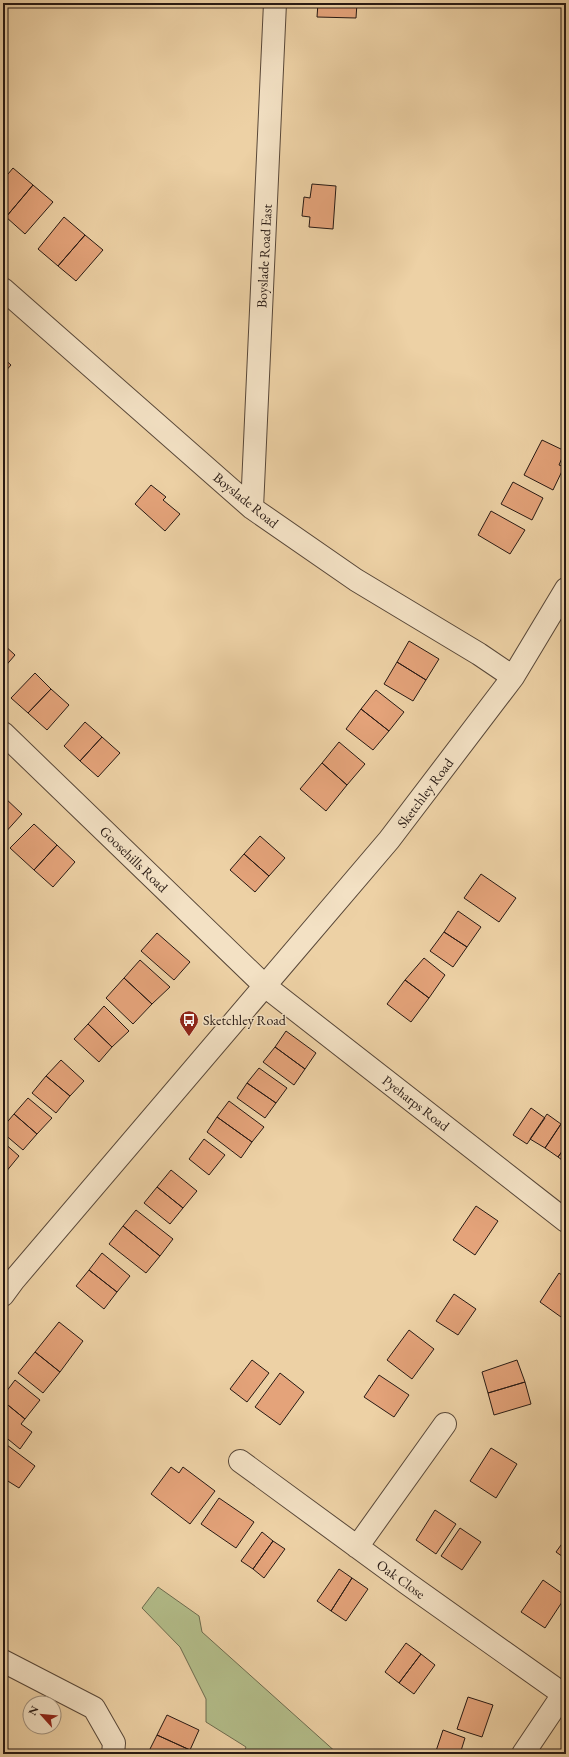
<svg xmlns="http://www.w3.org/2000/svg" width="569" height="1757" font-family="'EB Garamond',serif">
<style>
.green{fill:#b3bd8a;stroke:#6d6b4e}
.building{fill:#e4a37a;stroke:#271913}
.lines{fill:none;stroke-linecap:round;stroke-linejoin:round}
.minor-casing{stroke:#584738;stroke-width:24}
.minor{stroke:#f3e1c4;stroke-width:22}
.labels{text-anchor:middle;stroke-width:3;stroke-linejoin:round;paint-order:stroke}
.street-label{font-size:14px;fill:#271913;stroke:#f3e1c4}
.poi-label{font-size:14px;fill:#271913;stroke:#f3e1c4;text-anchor:start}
</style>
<rect width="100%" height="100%" fill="#edd1a5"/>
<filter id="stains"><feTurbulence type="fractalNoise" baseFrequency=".005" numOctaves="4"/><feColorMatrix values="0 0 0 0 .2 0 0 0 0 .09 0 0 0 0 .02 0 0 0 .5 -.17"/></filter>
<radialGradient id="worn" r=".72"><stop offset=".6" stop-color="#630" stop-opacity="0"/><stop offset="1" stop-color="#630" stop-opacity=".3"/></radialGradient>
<path class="green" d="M 158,1587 L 199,1616 L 202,1632 L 338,1754 L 243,1754 L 246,1747 L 206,1722 L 206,1699 L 180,1647 L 142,1608 Z"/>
<path class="building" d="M 318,3 L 357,3 L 356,18 L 317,17 Z
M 13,168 L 33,185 L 6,217 L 3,215 L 3,180 Z
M 312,184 L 336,186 L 333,229 L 309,227 L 310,217 L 302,216 L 304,197 L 310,198 Z
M 33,185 L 53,202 L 25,234 L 6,217 Z
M 64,217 L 85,235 L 58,266 L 38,249 Z
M 85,235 L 103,250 L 76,281 L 58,266 Z
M 3,346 L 7,350 L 3,355 Z
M 3,358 L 11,365 L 3,374 Z
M 542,440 L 565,451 L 559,465 L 564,467 L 553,490 L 524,475 Z
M 513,482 L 543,498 L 532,520 L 501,504 Z
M 151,485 L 166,497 L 163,500 L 180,514 L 165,531 L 135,504 Z
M 491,511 L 525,530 L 510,554 L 478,535 Z
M 409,641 L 439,659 L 426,680 L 397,662 Z
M 3,644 L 15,655 L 3,669 Z
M 397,662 L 426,680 L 413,701 L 384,684 Z
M 35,673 L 51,689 L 28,713 L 11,698 Z
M 51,689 L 69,705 L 47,730 L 28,713 Z
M 376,690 L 404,712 L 389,731 L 361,709 Z
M 361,709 L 389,731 L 373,750 L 346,729 Z
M 85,722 L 102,737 L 80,761 L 64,746 Z
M 102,737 L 120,753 L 98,777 L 80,761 Z
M 339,742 L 365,764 L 347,785 L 322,763 Z
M 322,763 L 347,785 L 326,811 L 300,789 Z
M 4,797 L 22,814 L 3,835 L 3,798 Z
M 34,824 L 57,845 L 34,870 L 10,848 Z
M 260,836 L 285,858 L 269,876 L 244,854 Z
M 57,845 L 75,862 L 53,887 L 34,870 Z
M 244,854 L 269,876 L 255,892 L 230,870 Z
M 481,874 L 516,898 L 499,922 L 464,898 Z
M 458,911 L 481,927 L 467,947 L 444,932 Z
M 444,932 L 467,947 L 453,967 L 430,951 Z
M 157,933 L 190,962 L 174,980 L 141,951 Z
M 424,958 L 445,975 L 429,998 L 405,980 Z
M 140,960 L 170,987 L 152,1004 L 124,978 Z
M 124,978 L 152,1004 L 133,1024 L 106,998 Z
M 405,980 L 429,998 L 411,1022 L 387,1004 Z
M 104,1006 L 129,1031 L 112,1047 L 88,1024 Z
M 88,1024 L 112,1047 L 99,1062 L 74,1039 Z
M 286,1031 L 316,1053 L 305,1069 L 275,1047 Z
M 275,1047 L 305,1069 L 294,1085 L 263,1062 Z
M 61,1060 L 84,1081 L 70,1096 L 46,1076 Z
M 259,1068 L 287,1088 L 276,1103 L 247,1083 Z
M 46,1076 L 70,1096 L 56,1113 L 32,1093 Z
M 247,1083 L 276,1103 L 265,1118 L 237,1098 Z
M 28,1098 L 52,1118 L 37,1134 L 14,1114 Z
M 229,1101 L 264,1127 L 252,1142 L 217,1117 Z
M 531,1108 L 545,1118 L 527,1144 L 513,1135 Z
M 14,1114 L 37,1134 L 23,1150 L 3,1133 L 3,1127 Z
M 547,1114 L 561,1124 L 545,1148 L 530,1139 Z
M 217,1117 L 252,1142 L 241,1158 L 207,1132 Z
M 561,1124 L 566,1127 L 566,1146 L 558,1157 L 545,1148 Z
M 204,1139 L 225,1155 L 209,1175 L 189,1159 Z
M 3,1142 L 19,1156 L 5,1173 L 3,1171 Z
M 566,1146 L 566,1163 L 558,1157 Z
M 171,1170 L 197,1191 L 183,1208 L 157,1187 Z
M 157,1187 L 183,1208 L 170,1224 L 144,1203 Z
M 476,1206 L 498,1221 L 475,1255 L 453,1240 Z
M 136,1210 L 173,1239 L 160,1256 L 123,1226 Z
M 123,1226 L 160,1256 L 146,1273 L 109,1244 Z
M 102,1253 L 130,1276 L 117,1292 L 89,1270 Z
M 89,1270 L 117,1292 L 104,1309 L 76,1286 Z
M 559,1273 L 566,1278 L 566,1310 L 561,1317 L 540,1302 Z
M 454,1294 L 476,1309 L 458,1335 L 436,1321 Z
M 59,1322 L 83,1341 L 60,1372 L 35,1352 Z
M 409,1330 L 434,1349 L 412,1379 L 387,1360 Z
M 35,1352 L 60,1372 L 43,1393 L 18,1373 Z
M 252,1360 L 269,1373 L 247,1402 L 230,1389 Z
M 517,1360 L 525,1382 L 488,1393 L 482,1372 Z
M 280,1373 L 304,1392 L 280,1425 L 255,1407 Z
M 379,1375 L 409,1395 L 394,1417 L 364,1397 Z
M 15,1380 L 40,1400 L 25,1419 L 3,1401 L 3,1396 Z
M 525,1382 L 531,1404 L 494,1415 L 488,1393 Z
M 3,1401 L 25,1419 L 21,1424 L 32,1432 L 20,1449 L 3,1435 Z
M 3,1442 L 35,1466 L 19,1488 L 3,1478 Z
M 491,1448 L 517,1464 L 496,1498 L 470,1481 Z
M 171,1467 L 179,1473 L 183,1467 L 215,1491 L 190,1524 L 151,1494 Z
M 219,1498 L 254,1522 L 236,1548 L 201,1524 Z
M 435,1510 L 456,1524 L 436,1554 L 416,1540 Z
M 460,1528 L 481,1542 L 462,1570 L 441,1556 Z
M 262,1532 L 273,1541 L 253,1569 L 241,1561 Z
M 566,1538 L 566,1559 L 556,1552 Z
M 273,1541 L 285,1549 L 264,1578 L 253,1569 Z
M 339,1569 L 352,1578 L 331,1611 L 317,1601 Z
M 352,1578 L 368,1589 L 346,1621 L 331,1611 Z
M 543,1580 L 566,1596 L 545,1628 L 521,1612 Z
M 406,1643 L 421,1654 L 399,1683 L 385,1672 Z
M 421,1654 L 435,1665 L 414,1694 L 399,1683 Z
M 468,1697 L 493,1705 L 482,1737 L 457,1729 Z
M 167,1715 L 199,1730 L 190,1750 L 157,1735 Z
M 443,1730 L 465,1738 L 460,1754 L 435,1754 Z
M 157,1735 L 190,1750 L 188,1754 L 148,1753 Z"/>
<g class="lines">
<defs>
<path id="minor" d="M 3,289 L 252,508 L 356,580 L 479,654 L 513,677
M 252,508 L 275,3
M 3,733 L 265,986 L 566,1221
M 3,1295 L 14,1280 L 389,840 L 513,677 L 566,589
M 240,1461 L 408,1584 L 563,1694
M 357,1547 L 445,1424
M 3,1661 L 94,1708 L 114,1743 L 113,1754
M 523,1754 L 566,1690"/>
</defs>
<use href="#minor" class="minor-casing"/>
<use href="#minor" class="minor"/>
</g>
<defs>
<symbol id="bus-pin" viewBox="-11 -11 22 30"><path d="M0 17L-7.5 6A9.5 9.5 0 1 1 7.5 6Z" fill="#8f2418" stroke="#f3e1c4"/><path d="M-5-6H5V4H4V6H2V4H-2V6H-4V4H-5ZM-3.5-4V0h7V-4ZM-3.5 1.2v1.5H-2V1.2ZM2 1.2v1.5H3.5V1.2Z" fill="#fff"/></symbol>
</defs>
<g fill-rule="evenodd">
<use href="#bus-pin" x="178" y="1009" width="22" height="30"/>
</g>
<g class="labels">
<g class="street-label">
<text transform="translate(264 256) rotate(-87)" y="5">Boyslade Road East</text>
<text transform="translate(246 500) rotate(39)" y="5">Boyslade Road</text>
<text transform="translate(425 793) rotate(-53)" y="5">Sketchley Road</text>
<text transform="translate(134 859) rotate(44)" y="5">Goosehills Road</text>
<text transform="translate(416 1103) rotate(38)" y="5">Pyeharps Road</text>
<text transform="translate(401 1579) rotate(36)" y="5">Oak Close</text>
</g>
<g class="poi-label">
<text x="203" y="1025">Sketchley Road</text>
</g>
</g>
<rect width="569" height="1757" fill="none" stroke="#edd1a5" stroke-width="16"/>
<rect x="4" y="4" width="561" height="1749" fill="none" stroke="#271913" stroke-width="2"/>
<rect x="8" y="8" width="553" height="1741" fill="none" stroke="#271913"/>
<g transform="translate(42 1715) rotate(297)"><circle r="19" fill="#f3e1c4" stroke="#a1917d"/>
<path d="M0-3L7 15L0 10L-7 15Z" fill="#8f2418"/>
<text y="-6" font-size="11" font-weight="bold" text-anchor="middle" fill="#271913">N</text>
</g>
<rect width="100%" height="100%" filter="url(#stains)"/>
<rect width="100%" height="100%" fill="url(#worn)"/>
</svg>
